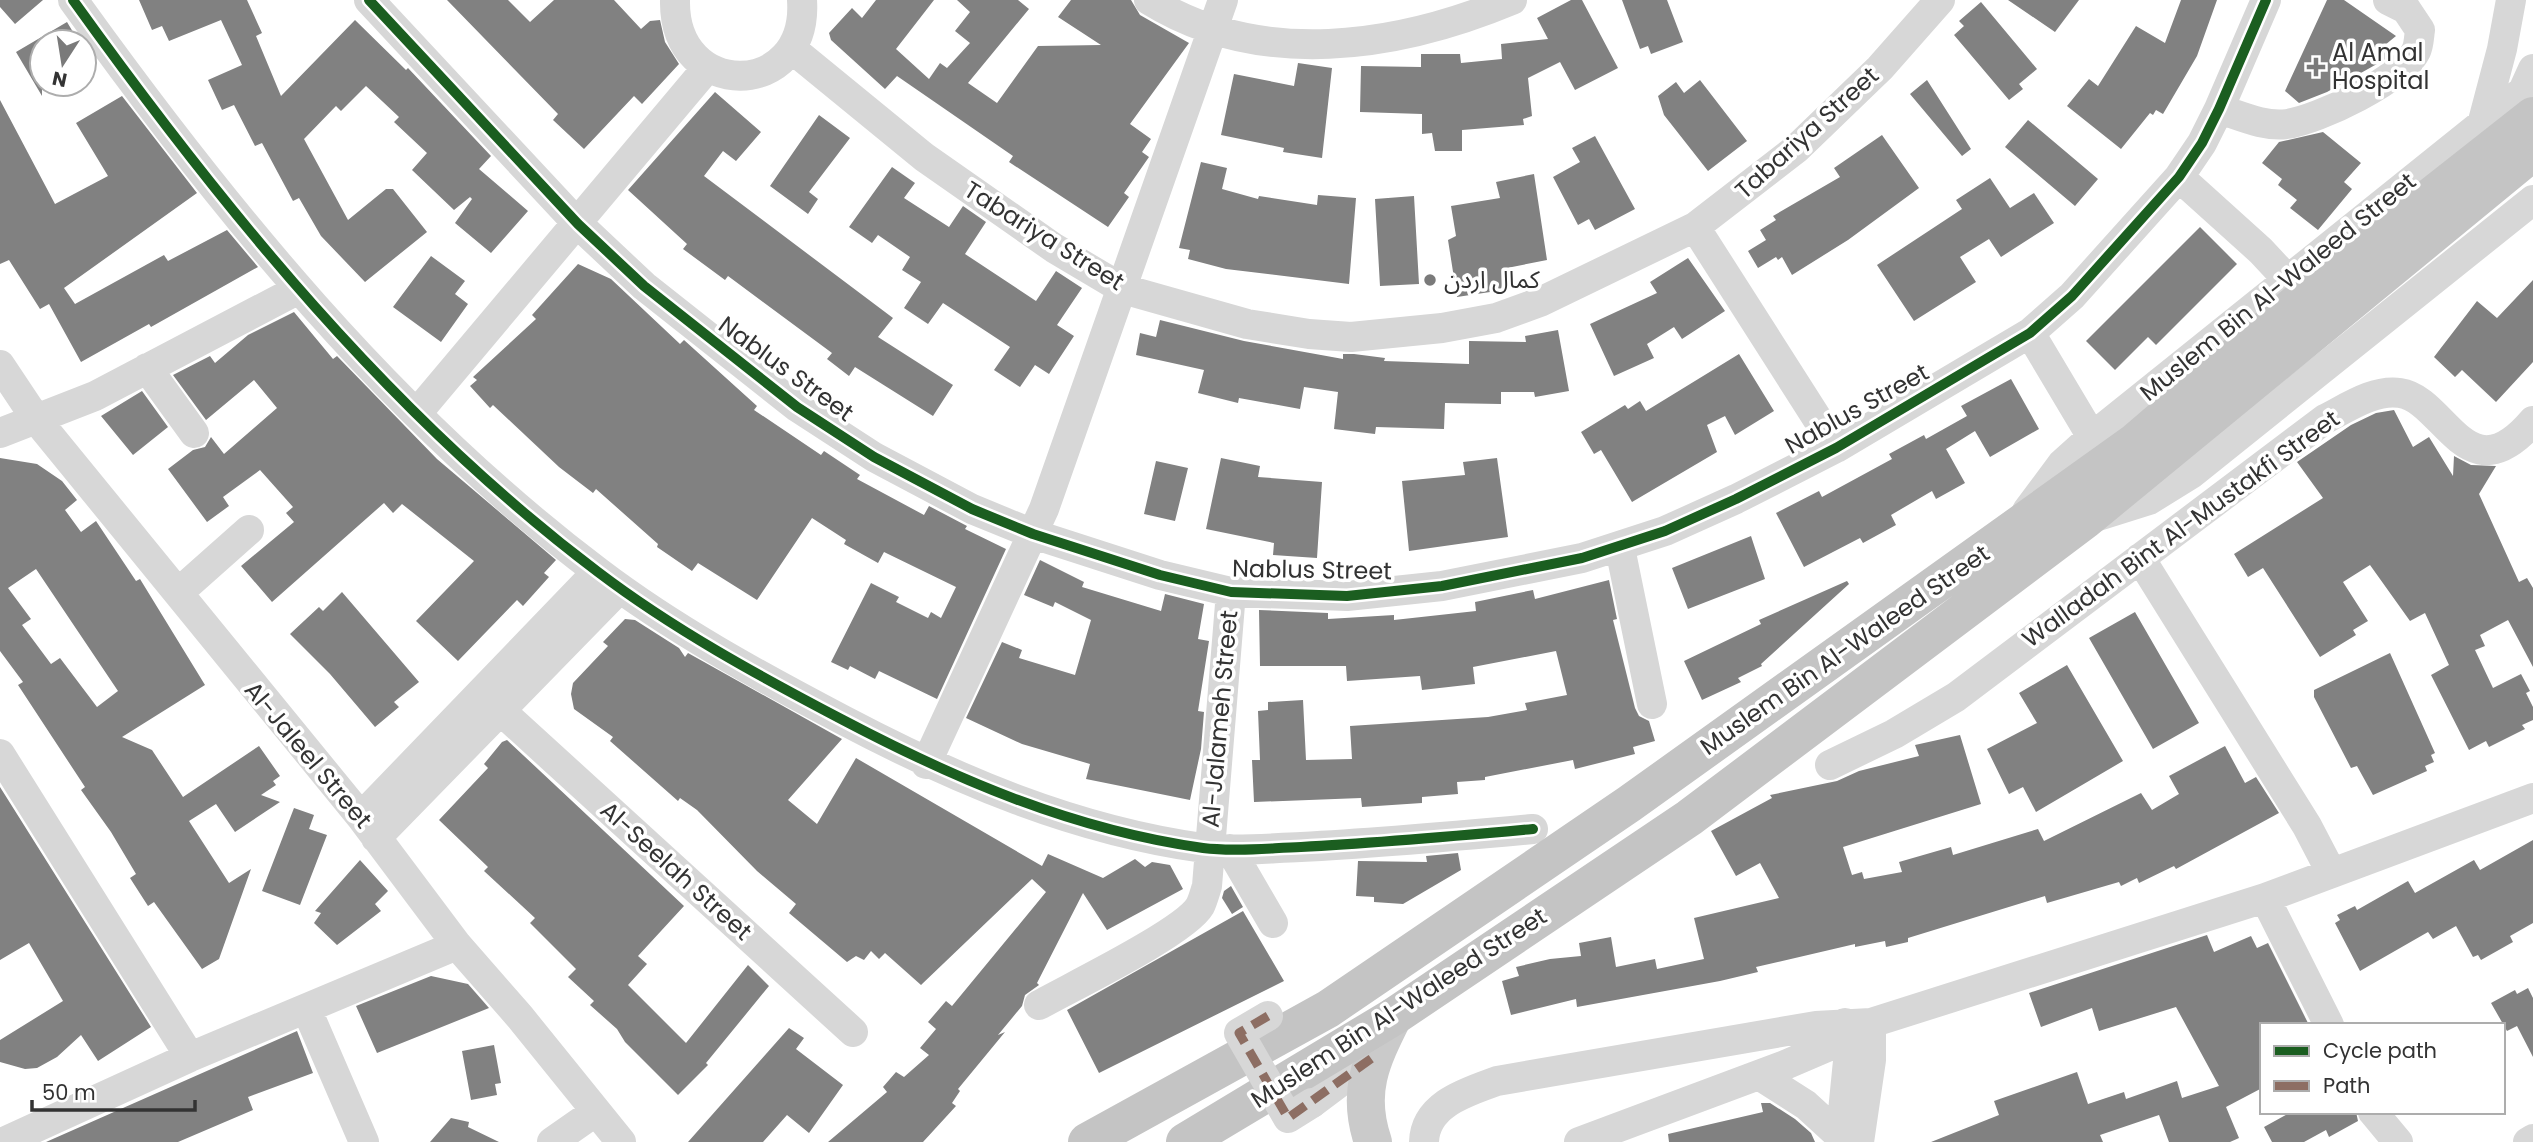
<svg xmlns="http://www.w3.org/2000/svg" width="2533" height="1142" font-family="Poppins,'Noto Sans Arabic',sans-serif">
<style>
.building{fill:#818181;fill-rule:evenodd}
.lines{fill:none;stroke-linecap:round;stroke-linejoin:round}
.minor{stroke:#d7d7d7;stroke-width:30}
.major{stroke:#cacaca;stroke-width:38}
.highway{stroke:#c4c4c4;stroke-width:38}
.minor-bridge{stroke:#d7d7d7;stroke-width:30}
.quiet{stroke:#8d6e63;stroke-width:9;stroke-dasharray:18 9;stroke-linecap:butt}
.cycleway-casing{stroke:#fff;stroke-width:15}
.cycleway{stroke:#1b5e20;stroke-width:10}
.poi-dot{fill:#7a7a7a;stroke:#fff;stroke-width:2.5}
.labels{text-anchor:middle;stroke-width:7;stroke-linejoin:round;paint-order:stroke}
.poi-label{font-size:24px;fill:#333;stroke:#fff;text-anchor:start}
.street-label{font-size:24px;fill:#333;stroke:#fff}
</style>
<rect width="100%" height="100%" fill="#fff"/>
<path class="building" d="M 0,0 L 43,0 L 15,24 L 0,7 Z
M 139,0 L 247,0 L 262,33 L 256,36 L 281,96 L 355,20 L 406,70 L 408,68 L 491,156 L 479,169 L 528,211 L 491,253 L 455,223 L 472,199 L 470,197 L 454,210 L 412,170 L 427,153 L 394,122 L 399,117 L 366,86 L 341,111 L 336,106 L 304,139 L 348,220 L 386,189 L 393,189 L 427,232 L 365,282 L 321,236 L 299,198 L 293,201 L 262,143 L 255,146 L 234,105 L 222,110 L 208,80 L 242,65 L 221,20 L 169,41 L 162,26 L 152,30 Z
M 447,0 L 508,0 L 530,22 L 554,0 L 614,0 L 641,29 L 650,21 L 660,20 L 665,42 L 679,64 L 642,104 L 634,96 L 584,149 L 553,120 L 558,114 Z
M 876,0 L 934,0 L 896,49 L 929,79 L 940,63 L 947,68 L 970,43 L 955,31 L 970,12 L 957,0 L 1018,0 L 1029,9 L 968,83 L 997,103 L 1038,46 L 1101,45 L 1058,17 L 1071,0 L 1131,0 L 1140,15 L 1189,43 L 1130,124 L 1151,139 L 1142,152 L 1149,157 L 1124,193 L 1129,197 L 1108,227 L 1009,162 L 1013,156 L 897,76 L 885,89 L 831,40 L 829,33 L 852,8 L 862,18 Z
M 1571,0 L 1582,0 L 1618,68 L 1575,90 L 1560,62 L 1528,78 L 1532,116 L 1523,119 L 1524,125 L 1462,130 L 1462,151 L 1435,151 L 1432,133 L 1422,134 L 1422,114 L 1360,112 L 1361,66 L 1421,67 L 1421,54 L 1460,54 L 1461,63 L 1502,59 L 1501,44 L 1548,39 L 1537,18 Z
M 1622,0 L 1667,0 L 1683,42 L 1651,54 L 1648,46 L 1640,49 Z
M 2008,0 L 2079,0 L 2055,32 Z
M 2181,0 L 2217,0 L 2197,56 L 2163,114 L 2156,110 L 2153,115 L 2150,113 L 2121,149 L 2067,106 L 2089,79 L 2098,86 L 2136,26 L 2165,43 Z
M 2327,0 L 2344,0 L 2396,36 L 2385,45 L 2390,54 L 2384,60 L 2327,92 L 2299,103 L 2285,91 Z
M 1981,2 L 2037,69 L 2019,84 L 2023,89 L 2009,100 L 1954,35 L 1964,26 L 1959,21 Z
M 67,22 L 79,42 L 42,42 L 42,96 L 16,52 Z
M 1298,63 L 1332,68 L 1322,158 L 1283,152 L 1284,148 L 1221,135 L 1234,74 L 1294,86 Z
M 1700,80 L 1747,141 L 1708,171 L 1664,115 L 1658,96 L 1676,82 L 1684,93 Z
M 1927,80 L 1971,149 L 1962,156 L 1910,94 Z
M 715,92 L 761,132 L 736,161 L 723,151 L 704,176 L 893,318 L 878,337 L 953,385 L 933,416 L 855,367 L 849,376 L 827,359 L 832,353 L 728,276 L 725,280 L 683,249 L 687,244 L 628,190 Z
M 122,96 L 197,193 L 64,288 L 75,304 L 164,255 L 168,261 L 227,230 L 258,267 L 151,327 L 149,324 L 81,362 L 49,304 L 40,309 L 9,260 L 0,264 L 0,100 L 55,204 L 108,176 L 76,123 Z
M 819,115 L 850,138 L 809,192 L 818,199 L 808,214 L 770,186 Z
M 2028,120 L 2098,179 L 2075,206 L 2005,147 Z
M 2323,132 L 2361,163 L 2344,182 L 2352,189 L 2318,230 L 2290,208 L 2297,200 L 2278,185 L 2282,179 L 2262,163 L 2279,142 Z
M 1882,135 L 1919,188 L 1848,240 L 1792,275 L 1782,257 L 1778,260 L 1776,257 L 1758,268 L 1748,251 L 1766,240 L 1760,230 L 1776,220 L 1773,216 L 1840,177 L 1834,168 Z
M 1595,136 L 1635,209 L 1595,230 L 1589,219 L 1578,225 L 1553,177 L 1580,162 L 1572,148 Z
M 1201,162 L 1227,168 L 1222,189 L 1258,199 L 1259,196 L 1317,205 L 1318,195 L 1356,198 L 1349,284 L 1226,269 L 1188,259 L 1190,250 L 1179,248 Z
M 892,167 L 915,183 L 904,198 L 949,227 L 963,206 L 986,222 L 965,254 L 1036,301 L 1056,271 L 1082,288 L 1057,325 L 1074,336 L 1049,374 L 1035,365 L 1020,387 L 994,370 L 1010,347 L 943,303 L 928,324 L 904,308 L 921,282 L 902,270 L 910,257 L 878,235 L 872,243 L 849,227 Z
M 1534,174 L 1547,260 L 1507,268 L 1510,289 L 1457,297 L 1448,240 L 1456,236 L 1451,206 L 1500,198 L 1496,182 Z
M 1990,178 L 2010,208 L 2034,193 L 2054,223 L 2001,257 L 1989,239 L 1960,257 L 1976,282 L 1914,321 L 1877,265 L 1962,209 L 1956,200 Z
M 1414,196 L 1419,284 L 1380,286 L 1375,199 Z
M 2200,227 L 2237,264 L 2156,345 L 2148,337 L 2115,370 L 2086,341 Z
M 431,256 L 465,281 L 455,294 L 468,304 L 441,342 L 393,307 Z
M 1688,258 L 1725,311 L 1682,339 L 1674,327 L 1647,344 L 1654,358 L 1614,376 L 1590,324 L 1657,293 L 1650,282 Z
M 578,264 L 611,279 L 680,344 L 684,340 L 757,406 L 754,410 L 821,455 L 824,451 L 860,475 L 857,479 L 924,515 L 929,506 L 967,526 L 965,529 L 1006,549 L 937,699 L 879,671 L 875,679 L 850,666 L 848,670 L 831,662 L 871,583 L 899,597 L 896,602 L 928,618 L 931,612 L 941,618 L 956,587 L 884,552 L 878,563 L 844,544 L 846,540 L 812,518 L 757,600 L 698,563 L 692,571 L 657,547 L 658,544 L 596,489 L 593,493 L 559,467 L 493,405 L 490,408 L 470,386 L 477,380 L 473,377 L 536,319 L 532,315 Z
M 2533,280 L 2533,362 L 2496,402 L 2462,370 L 2455,377 L 2434,357 L 2477,301 L 2497,318 Z
M 294,312 L 333,359 L 337,356 L 437,459 L 556,560 L 544,573 L 549,577 L 523,606 L 517,600 L 458,661 L 416,621 L 474,561 L 402,504 L 393,513 L 384,503 L 272,602 L 241,566 L 294,522 L 286,513 L 293,507 L 260,470 L 223,497 L 229,506 L 207,522 L 168,469 L 193,450 L 205,447 L 211,437 L 224,454 L 277,408 L 254,380 L 206,420 L 173,375 L 210,356 L 215,363 L 248,335 Z
M 1160,320 L 1244,341 L 1343,359 L 1343,354 L 1354,354 L 1385,358 L 1384,361 L 1469,364 L 1469,341 L 1526,342 L 1525,336 L 1558,330 L 1569,391 L 1535,397 L 1534,392 L 1501,392 L 1501,404 L 1445,403 L 1444,429 L 1376,427 L 1375,434 L 1334,429 L 1338,392 L 1304,387 L 1300,409 L 1239,398 L 1238,403 L 1198,393 L 1204,370 L 1136,355 L 1140,333 L 1156,337 Z
M 1739,354 L 1774,411 L 1735,435 L 1725,416 L 1707,425 L 1717,452 L 1632,502 L 1601,450 L 1594,454 L 1581,432 L 1625,405 L 1628,409 L 1640,401 L 1646,411 Z
M 2011,379 L 2039,429 L 1990,457 L 1975,431 L 1946,449 L 1965,483 L 1936,499 L 1932,491 L 1891,515 L 1896,525 L 1863,543 L 1860,538 L 1804,567 L 1776,513 L 1819,491 L 1822,497 L 1892,459 L 1889,454 L 1924,435 L 1926,439 L 1967,416 L 1961,406 Z
M 142,391 L 168,427 L 133,455 L 101,416 Z
M 2394,410 L 2413,447 L 2429,437 L 2453,476 L 2454,456 L 2471,465 L 2496,466 L 2479,494 L 2519,582 L 2527,578 L 2533,588 L 2533,667 L 2508,620 L 2480,635 L 2485,646 L 2475,650 L 2493,688 L 2521,674 L 2530,691 L 2526,693 L 2533,707 L 2533,720 L 2522,725 L 2525,729 L 2489,747 L 2486,741 L 2469,750 L 2431,675 L 2449,665 L 2425,613 L 2410,621 L 2370,565 L 2343,582 L 2368,621 L 2353,630 L 2356,635 L 2320,657 L 2263,568 L 2248,577 L 2234,554 L 2323,498 L 2297,462 L 2351,425 L 2376,413 Z
M 0,458 L 37,464 L 62,481 L 77,500 L 65,510 L 81,532 L 96,521 L 136,581 L 140,579 L 205,685 L 122,737 L 152,750 L 183,797 L 259,746 L 280,776 L 273,781 L 276,785 L 261,795 L 280,802 L 235,832 L 216,804 L 189,821 L 229,883 L 251,869 L 219,959 L 202,969 L 154,902 L 148,906 L 130,878 L 136,874 L 111,832 L 81,790 L 85,787 L 18,685 L 23,682 L 0,651 ZM 36,569 L 118,691 L 97,707 L 60,658 L 51,664 L 22,625 L 31,619 L 8,588 Z
M 1221,458 L 1260,466 L 1258,477 L 1322,482 L 1317,558 L 1273,555 L 1274,543 L 1206,529 Z
M 1497,458 L 1508,537 L 1409,551 L 1402,481 L 1465,475 L 1463,462 Z
M 1156,461 L 1188,468 L 1175,521 L 1144,514 Z
M 1751,536 L 1765,579 L 1688,609 L 1672,568 Z
M 1040,560 L 1084,582 L 1082,587 L 1161,611 L 1165,594 L 1204,604 L 1198,639 L 1209,641 L 1198,711 L 1204,712 L 1201,749 L 1190,800 L 1086,779 L 1090,764 L 1022,744 L 966,718 L 1002,642 L 1022,650 L 1019,658 L 1075,675 L 1091,620 L 1055,602 L 1053,607 L 1024,595 Z
M 1609,580 L 1617,619 L 1613,620 L 1635,708 L 1639,716 L 1649,721 L 1655,741 L 1633,747 L 1635,754 L 1575,769 L 1573,760 L 1485,777 L 1485,780 L 1457,782 L 1458,794 L 1422,797 L 1422,803 L 1362,807 L 1361,798 L 1254,802 L 1252,760 L 1260,760 L 1258,711 L 1268,710 L 1268,702 L 1303,700 L 1306,760 L 1352,759 L 1350,726 L 1488,717 L 1527,710 L 1525,703 L 1567,695 L 1556,651 L 1473,667 L 1475,684 L 1422,690 L 1420,676 L 1347,681 L 1346,666 L 1260,666 L 1259,610 L 1328,613 L 1328,619 L 1394,615 L 1394,620 L 1476,611 L 1475,602 L 1533,590 L 1535,599 Z
M 1847,581 L 1849,584 L 1761,664 L 1762,666 L 1738,678 L 1741,682 L 1702,700 L 1684,661 L 1761,624 L 1759,620 Z
M 342,592 L 419,682 L 394,702 L 399,707 L 375,727 L 330,674 L 290,634 L 319,607 L 323,611 Z
M 2135,612 L 2199,723 L 2153,749 L 2089,638 Z
M 625,619 L 635,620 L 679,648 L 685,657 L 688,653 L 842,739 L 788,800 L 817,824 L 856,758 L 1042,866 L 1048,854 L 1103,878 L 1135,859 L 1145,867 L 1152,862 L 1170,865 L 1183,889 L 1107,930 L 1083,893 L 1037,983 L 1039,985 L 1025,995 L 1022,1006 L 998,1035 L 1005,1032 L 958,1089 L 960,1091 L 952,1103 L 956,1106 L 923,1142 L 828,1142 L 887,1092 L 883,1087 L 896,1072 L 904,1077 L 929,1055 L 920,1048 L 936,1029 L 928,1022 L 946,1001 L 952,1006 L 1046,892 L 1032,879 L 921,985 L 885,953 L 879,959 L 871,951 L 864,960 L 856,956 L 847,962 L 789,913 L 796,904 L 757,871 L 697,810 L 680,798 L 678,801 L 610,741 L 613,737 L 574,709 L 571,694 L 573,683 L 608,646 L 603,642 Z
M 2390,653 L 2435,753 L 2431,755 L 2434,762 L 2425,766 L 2427,771 L 2373,795 L 2357,766 L 2351,768 L 2314,697 L 2314,690 Z
M 2067,665 L 2123,761 L 2036,812 L 2023,787 L 2009,794 L 1987,749 L 2037,723 L 2019,693 Z
M 1960,735 L 1981,804 L 1843,847 L 1852,875 L 1862,872 L 1864,879 L 1902,872 L 1899,862 L 1951,847 L 1953,855 L 2038,829 L 2044,841 L 2141,793 L 2152,810 L 2179,794 L 2169,776 L 2225,746 L 2245,783 L 2256,777 L 2279,813 L 2176,869 L 2174,866 L 2139,883 L 2137,878 L 2121,886 L 2119,882 L 2047,903 L 2045,896 L 1908,938 L 1908,942 L 1886,947 L 1885,941 L 1855,947 L 1855,944 L 1756,967 L 1758,972 L 1720,981 L 1577,1007 L 1576,999 L 1511,1015 L 1502,981 L 1519,976 L 1516,967 L 1550,959 L 1581,956 L 1579,943 L 1611,937 L 1616,967 L 1655,959 L 1657,969 L 1704,959 L 1694,918 L 1779,898 L 1760,863 L 1736,876 L 1711,831 L 1772,798 L 1770,795 L 1837,781 L 1859,771 L 1919,756 L 1915,745 Z
M 507,740 L 684,906 L 638,956 L 647,964 L 628,985 L 686,1043 L 748,965 L 769,986 L 706,1063 L 708,1065 L 678,1095 L 625,1042 L 617,1029 L 590,1005 L 594,1001 L 568,977 L 576,969 L 530,923 L 535,918 L 484,871 L 488,867 L 439,820 L 488,768 L 484,764 L 502,742 Z
M 0,787 L 151,1027 L 98,1061 L 81,1035 L 57,1057 L 37,1068 L 25,1069 L 0,1062 L 0,1040 L 63,1001 L 29,943 L 0,960 Z
M 294,808 L 314,815 L 309,829 L 327,835 L 300,905 L 262,891 Z
M 2533,840 L 2533,923 L 2510,936 L 2513,942 L 2481,960 L 2478,955 L 2473,957 L 2456,926 L 2433,939 L 2428,932 L 2360,971 L 2335,923 L 2340,920 L 2337,915 L 2355,906 L 2357,910 L 2408,881 L 2415,893 L 2474,860 L 2480,870 Z
M 1458,853 L 1461,870 L 1403,904 L 1374,902 L 1374,897 L 1356,896 L 1358,861 L 1427,862 L 1426,856 Z
M 360,860 L 388,891 L 375,904 L 381,911 L 337,945 L 314,923 L 321,913 L 315,911 Z
M 1231,886 L 1243,907 L 1232,914 L 1222,898 L 1224,891 Z
M 1243,911 L 1284,981 L 1099,1073 L 1067,1010 Z
M 2207,935 L 2214,952 L 2251,936 L 2257,948 L 2268,943 L 2309,1025 L 2262,1025 L 2262,1088 L 2226,1107 L 2239,1138 L 2230,1142 L 2169,1142 L 2159,1115 L 2100,1135 L 2103,1142 L 1931,1142 L 1999,1115 L 1994,1101 L 2077,1072 L 2088,1104 L 2124,1092 L 2126,1099 L 2177,1081 L 2182,1098 L 2219,1086 L 2176,1007 L 2099,1031 L 2092,1008 L 2041,1027 L 2029,993 Z
M 431,976 L 468,984 L 489,1008 L 377,1053 L 356,1006 Z
M 2528,988 L 2533,998 L 2533,1057 L 2517,1026 L 2507,1031 L 2491,1003 L 2515,990 L 2517,994 Z
M 789,1028 L 804,1038 L 796,1049 L 843,1085 L 809,1133 L 787,1115 L 763,1142 L 688,1142 Z
M 297,1031 L 313,1073 L 248,1097 L 253,1110 L 178,1142 L 46,1142 Z
M 494,1045 L 501,1083 L 495,1084 L 497,1095 L 471,1100 L 462,1051 Z
M 1761,1103 L 1770,1103 L 1795,1119 L 1811,1133 L 1815,1142 L 1669,1142 L 1668,1134 L 1763,1112 Z
M 2291,1112 L 2356,1112 L 2358,1121 L 2329,1137 L 2326,1130 L 2304,1142 L 2272,1142 L 2264,1127 Z
M 451,1118 L 469,1122 L 468,1127 L 499,1142 L 430,1142 Z"/>
<g class="lines">
<path class="minor" d="M 73,0 C 223,209 391,416 598,572 C 673,629 759,676 843,720 C 957,780 1074,830 1203,848 C 1235,852 1269,848 1301,847 C 1379,843 1456,836 1533,829
M 369,0 L 578,224 L 644,286 L 797,407 L 874,457 L 972,509 L 1033,534 L 1160,575 L 1231,592 L 1347,596 L 1442,586 L 1582,558 L 1665,531 L 1736,499 L 1836,448 L 2030,333 L 2072,296 L 2179,177 L 2202,143 L 2219,109 L 2266,0
M 675,0 C 673,102 809,100 802,0
M 1149,0 C 1260,69 1397,48 1512,0
M 792,49 L 924,157 L 1054,248 L 1123,289 L 1247,324 L 1309,334 L 1351,337 L 1442,328 L 1496,318 L 1540,302 L 1695,227 L 1796,149 L 1880,68 L 1940,0
M 2219,109 C 2241,116 2264,127 2287,124 C 2318,120 2403,79 2416,51 C 2419,45 2419,36 2420,30 L 2406,9 L 2388,0
M 2483,121 L 2502,49 L 2511,0
M 2179,177 L 2261,251 L 2288,280
M 1695,227 L 1836,448
M 2030,333 L 2092,437
M 0,365 L 36,419 L 361,817 L 457,945 L 520,1017 L 621,1142
M 147,368 L 194,433
M 417,413 L 707,68
M 0,433 L 95,396 L 299,289
M 2027,511 L 2062,464 L 2092,437 L 2523,91 L 2533,69
M 2095,517 L 2149,500 L 2191,474 L 2533,200
M 1620,548 L 1652,704
M 2140,558 L 2307,826 L 2331,872
M 178,593 L 249,530
M 500,710 L 853,1032
M 0,754 L 190,1057
M 926,764 L 1044,509 L 1223,0
M 1830,765 L 1894,734 L 1956,697 L 2325,419 C 2347,408 2374,389 2400,393 C 2445,399 2467,498 2533,421
M 361,817 L 597,572
M 376,838 L 620,588
M 1230,849 L 1273,923
M 2265,898 L 2329,1025
M 1039,1005 C 1071,987 1185,932 1200,906 C 1203,900 1205,892 1207,886 L 1231,592
M 307,1010 L 364,1142
M 1759,1075 L 1806,1105 L 1840,1136
M 1312,1103 L 1372,1058
M 2373,1112 L 2398,1142
M 4,1142 L 190,1057 L 457,945
M 552,1142 L 595,1112
M 1424,1142 C 1425,1104 1467,1092 1497,1081 L 1816,1026 L 1871,1023 L 2265,898 L 2533,798
M 1579,1142 L 1785,1065 L 1848,1038 L 1867,1025
M 1840,1142 L 1849,1051 L 1845,1023
M 1859,1142 L 1871,1060 L 1871,1023
M 2528,1142 L 2533,1139"/>
<path class="major" d="M 1373,1142 C 1356,1092 1371,1061 1393,1017"/>
<path class="highway" d="M 1087,1142 L 1328,1009 L 1629,804 L 2135,442 L 2312,290 L 2533,116
M 1185,1142 L 1393,1017 L 1689,818 L 2085,520 L 2533,152"/>
<path class="minor-bridge" d="M 1268,1016 L 1239,1033 L 1288,1118 L 1312,1103"/>
<path class="quiet" d="M 1268,1016 L 1239,1033 L 1288,1118 L 1372,1058"/>
<defs>
<path id="cycleway" d="M 73,0 C 223,209 391,416 598,572 C 673,629 759,676 843,720 C 957,780 1074,830 1203,848 C 1235,852 1269,848 1301,847 C 1379,843 1456,836 1533,829
M 369,0 L 578,224 L 644,286 L 797,407 L 874,457 L 972,509 L 1033,534 L 1160,575 L 1231,592 L 1347,596 L 1442,586 L 1582,558 L 1665,531 L 1736,499 L 1836,448 L 2030,333 L 2072,296 L 2179,177 L 2202,143 L 2219,109 L 2266,0"/>
</defs>
<use href="#cycleway" class="cycleway-casing"/>
<use href="#cycleway" class="cycleway"/>
</g>
<g class="poi-dot">
<path d="M2312.5 56.5h7v7h7v7h-7v7h-7v-7h-7v-7h7z"/>
<circle cx="1430" cy="280" r="7"/>
</g>
<g class="labels">
<g class="poi-label">
<text x="2332" y="61">Al Amal<tspan x="2332" dy="28">Hospital</tspan></text>
<text x="1444" y="288">كمال اردن</text>
</g>
<g class="street-label">
<text transform="translate(1807 133) rotate(-42)" y="8">Tabariya Street</text>
<text transform="translate(1044 236) rotate(32)" y="8">Tabariya Street</text>
<text transform="translate(2278 287) rotate(-39)" y="8">Muslem Bin Al-Waleed Street</text>
<text transform="translate(786 369) rotate(36)" y="8">Nablus Street</text>
<text transform="translate(1857 409) rotate(-29)" y="8">Nablus Street</text>
<text transform="translate(2181 529) rotate(-36)" y="8">Walladah Bint Al-Mustakfi Street</text>
<text transform="translate(1312 570) rotate(1)" y="8">Nablus Street</text>
<text transform="translate(1845 650) rotate(-35)" y="8">Muslem Bin Al-Waleed Street</text>
<text transform="translate(1220 719) rotate(-85)" y="8">Al-Jalameh Street</text>
<text transform="translate(308 755) rotate(50)" y="8">Al-Jaleel Street</text>
<text transform="translate(676 871) rotate(42)" y="8">Al-Seelah Street</text>
<text transform="translate(1399 1008) rotate(-33)" y="8">Muslem Bin Al-Waleed Street</text>
</g>
</g>
<rect x="2260" y="1023" width="245" height="91" fill="#ffffff" stroke="#adadad" stroke-width="2"/>
<rect x="2274" y="1046" width="35" height="10" fill="#1b5e20" stroke="#adadad" stroke-width="2"/>
<text x="2323" y="1058" font-size="21" fill="#333333">Cycle path</text>
<rect x="2274" y="1081" width="35" height="10" fill="#8d6e63" stroke="#adadad" stroke-width="2"/>
<text x="2323" y="1093" font-size="21" fill="#333333">Path</text>
<g transform="translate(63 63) rotate(192)"><circle r="33" fill="#ffffff" stroke="#adadad" stroke-width="2"/>
<path d="M0-5L12 26L0 18L-12 26Z" fill="#7a7a7a"/>
<text y="-10" font-size="19" font-weight="bold" text-anchor="middle" fill="#333333">N</text>
</g>
<path d="M32 1100v10h163v-10" fill="none" stroke="#333333" stroke-width="3.5"/>
<text x="42" y="1100" font-size="21" fill="#333333" stroke="#ffffff" stroke-width="5" paint-order="stroke">50 m</text>
</svg>
